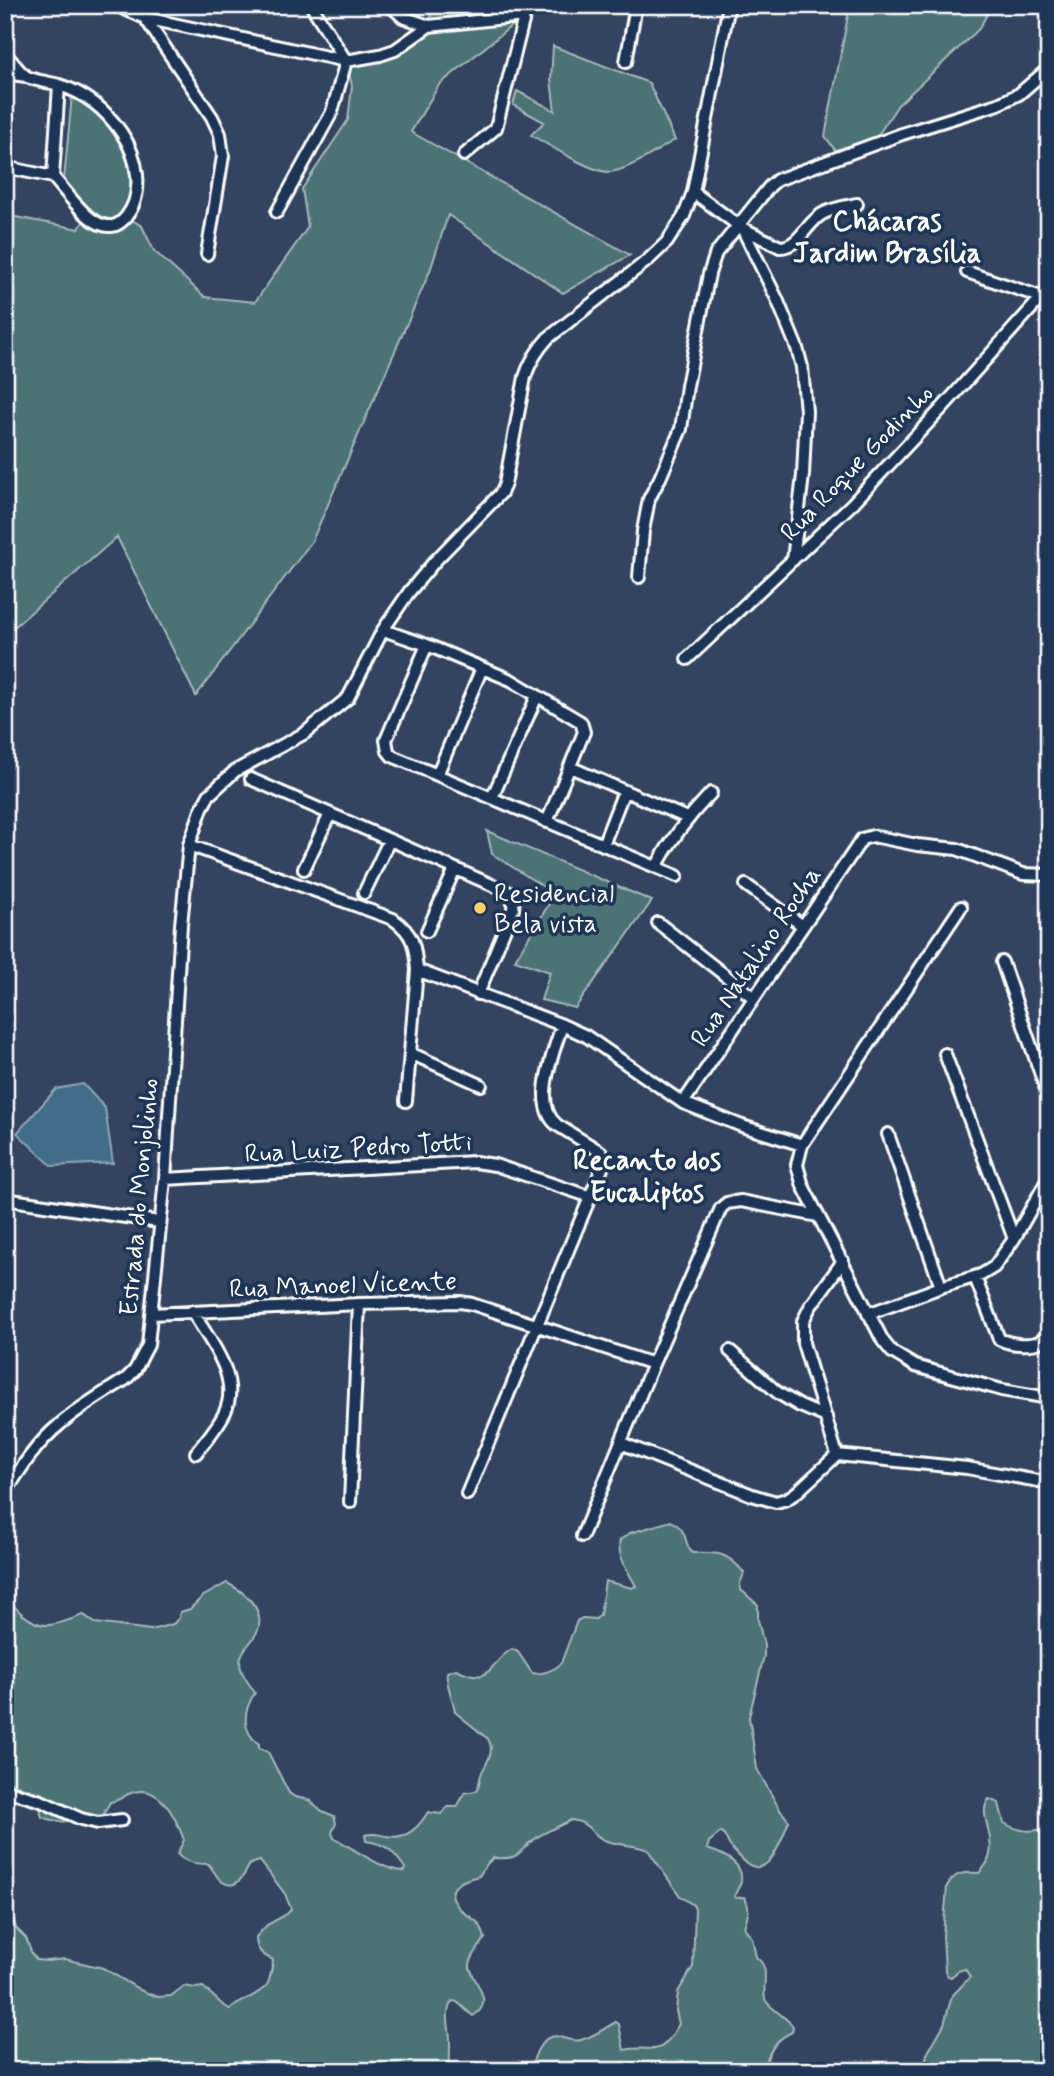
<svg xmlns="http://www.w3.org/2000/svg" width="1054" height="2076" font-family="Mynerve,sans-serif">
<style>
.green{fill:#4b7376;stroke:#a5b9ba;stroke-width:2}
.water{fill:#436d8a;stroke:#8ea7b9;stroke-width:2}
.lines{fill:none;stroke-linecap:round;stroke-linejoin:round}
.street-casing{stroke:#fff;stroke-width:16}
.street{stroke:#1d3557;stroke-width:10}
.poi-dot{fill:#ffd166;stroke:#1d3557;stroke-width:2.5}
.labels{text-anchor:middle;stroke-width:7;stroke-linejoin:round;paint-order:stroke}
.street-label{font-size:26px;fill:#fff;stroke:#1d3557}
.poi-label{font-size:26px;fill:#fff;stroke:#1d3557;text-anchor:start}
.neighbourhood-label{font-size:28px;font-weight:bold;fill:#fff;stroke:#1d3557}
</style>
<rect width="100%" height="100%" fill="#34435f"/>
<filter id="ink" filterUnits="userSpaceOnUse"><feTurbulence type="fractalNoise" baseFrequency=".0143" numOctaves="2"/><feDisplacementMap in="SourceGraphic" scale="14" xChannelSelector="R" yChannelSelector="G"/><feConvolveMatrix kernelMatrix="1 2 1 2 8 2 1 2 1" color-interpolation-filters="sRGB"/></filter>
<g filter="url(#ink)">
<path class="green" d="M 433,5 L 511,5 L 510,27 L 439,85 L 411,132 L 630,255 L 563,293 L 448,215 L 430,271 L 312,541 L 196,696 L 117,537 L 5,635 L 5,215 L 79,229 L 89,211 L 64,180 L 72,95 C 105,107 139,163 129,198 C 127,203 124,209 122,214 L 142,226 L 154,251 L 205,297 L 255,302 L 308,227 L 302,189 L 348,120 L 352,86 L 345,54 L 395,48 L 430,25 Z
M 850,5 L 992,5 L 979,29 L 898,105 L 876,138 L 835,150 L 825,136 Z
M 553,46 L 649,83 L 675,140 C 657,150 631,169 611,172 C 594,174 547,144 531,135 L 544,122 L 513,105 L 517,91 L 555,111 L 551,80 Z
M 487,831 L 652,901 L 575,1008 L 541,1000 L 550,972 L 515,960 L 555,894 L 492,854 Z
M 671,1521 C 690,1532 682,1540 692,1553 C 717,1552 728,1552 744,1573 L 740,1584 L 741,1590 L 758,1605 L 758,1620 L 764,1645 L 764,1656 L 749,1717 L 757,1769 L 780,1810 L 789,1821 C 781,1840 768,1887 741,1858 C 737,1855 733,1850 730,1846 C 726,1840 726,1836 721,1832 L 709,1842 L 707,1849 C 720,1853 744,1862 741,1881 C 740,1886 736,1892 734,1896 L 736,1898 L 744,1897 C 751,1907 748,1916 744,1927 L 752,1938 L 756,1957 C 771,1968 762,1983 765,1999 C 767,2006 787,2018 793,2026 L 792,2032 C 779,2038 773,2045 767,2059 L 774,2071 L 582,2071 L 569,2067 L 559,2071 L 530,2071 C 534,2057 541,2032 560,2037 C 567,2039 573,2042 581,2040 C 593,2037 605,2028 616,2022 L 619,2024 L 624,2050 C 657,2044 658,2061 679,2024 L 676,2011 L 678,1992 L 693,1967 L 695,1909 L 693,1905 L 680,1896 L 648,1850 C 635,1844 619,1846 604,1840 C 595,1836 590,1827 582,1823 C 579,1821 575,1821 571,1820 C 560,1826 546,1831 536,1838 C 515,1852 524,1860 493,1858 L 487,1864 L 479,1876 C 461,1880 441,1888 460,1909 C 466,1916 476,1918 481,1927 C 482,1928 484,1936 485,1938 C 481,1946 469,1958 470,1967 C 474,1984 496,2002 473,2016 L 457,2002 L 452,2001 C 444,2014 450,2027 450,2041 C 450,2051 450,2061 449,2071 L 159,2071 L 135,2061 L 120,2060 L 97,2071 L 5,2071 L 5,1911 L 13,1917 L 16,1928 L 26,1938 L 32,1954 L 37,1960 L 47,1961 L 65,1959 L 103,1968 L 142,1991 L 158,1997 L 171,1996 L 184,1986 L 195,1988 L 203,1987 L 223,2005 L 230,2009 C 239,2002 265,1992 268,1983 C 271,1976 272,1967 273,1960 C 262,1955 256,1950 256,1937 L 267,1925 L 287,1914 L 291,1909 L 285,1894 L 260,1861 L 250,1864 C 244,1876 235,1894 219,1879 C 215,1874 213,1869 208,1864 C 196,1864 186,1863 177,1854 L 184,1840 C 176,1818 160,1782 131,1793 C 123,1796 119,1801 110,1802 L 102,1818 L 75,1816 C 65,1826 54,1820 42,1817 C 38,1809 43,1802 40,1795 L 6,1780 L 5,1595 C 15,1608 28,1623 45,1625 C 58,1626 72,1618 84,1615 L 95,1623 L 151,1630 L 173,1624 L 179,1618 L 180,1612 L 190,1609 L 202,1597 L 227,1583 C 243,1591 265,1608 258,1630 C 253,1644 236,1651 241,1669 C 243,1677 251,1686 255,1693 C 243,1710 241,1731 259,1744 L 259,1748 L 268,1752 L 289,1793 L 295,1797 L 309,1800 L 322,1811 L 334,1816 L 336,1823 L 332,1833 L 334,1838 C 353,1848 383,1871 404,1871 L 405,1868 C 393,1851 387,1844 366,1841 L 365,1835 C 374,1832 379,1835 387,1836 C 407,1840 419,1827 428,1812 L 441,1814 L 448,1807 L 457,1807 L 465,1793 L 475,1791 L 478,1789 C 479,1783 480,1777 482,1772 C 488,1761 495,1750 488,1739 L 455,1712 C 453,1698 445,1683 447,1672 L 456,1669 C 494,1687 486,1664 512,1649 L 518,1652 L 532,1673 C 541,1675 556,1670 561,1663 L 577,1621 L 582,1618 L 596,1619 L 600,1615 L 605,1581 L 632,1588 L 636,1586 C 629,1572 616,1556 620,1540 L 630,1533 Z
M 989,1799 L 999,1803 L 1004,1823 C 1020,1832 1032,1833 1049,1827 L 1049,2071 L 923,2071 L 927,2054 L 944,2024 L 952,1996 L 970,1977 L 965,1969 L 958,1971 L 951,1977 L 948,1976 L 945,1971 L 943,1936 L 947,1886 C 955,1872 964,1872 979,1873 C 1007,1847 974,1817 989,1799 Z"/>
<path class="water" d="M 83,1084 L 105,1108 L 113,1163 L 52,1166 L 17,1133 L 56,1089 Z"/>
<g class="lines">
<defs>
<path id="street" d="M 115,5 L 145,18 L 212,117 L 220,134 L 223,156 L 207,254
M 390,5 L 403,17 L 429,26
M 145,18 L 346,61 L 380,55 L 395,50 L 429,26 L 524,16
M 5,54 C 12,60 19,72 27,77 C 36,81 49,82 59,85 C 85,93 106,110 121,132 C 138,157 145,193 126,217 C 119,225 113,228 103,225 C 86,221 65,190 53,177
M 626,62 L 636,5
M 5,73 L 26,76
M 464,155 L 496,128 L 527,5
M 5,167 L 53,177 L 59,85
M 693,192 L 742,228 L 777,299 L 797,348 L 802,367 L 806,411 L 803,475 L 793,560
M 277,212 L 332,112 L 346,61 L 311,5
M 742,228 L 780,247 C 800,247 807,221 824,213 C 834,208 847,206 857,204
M 967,272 L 1041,297
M 639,577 L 643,531 L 649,499 L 660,478 L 681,429 L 687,386 L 709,274 L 716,253 L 770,186 L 777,180 L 902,134 L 998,104 L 1019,94 L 1049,68
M 383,630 L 427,645 L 511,680 L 581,722 L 584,732 L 547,822
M 427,645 L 386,740 L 388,751 L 392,756 L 677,876
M 687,659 L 852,504 L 943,407 L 1049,289
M 570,767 L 687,818
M 437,775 L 482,668
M 251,779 L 508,892 C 513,897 514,902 513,909 L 478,994
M 492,798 L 537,696
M 189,845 L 393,919 C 414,934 415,946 417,970 L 562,1025 L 586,1036 L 683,1103 L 742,1126 L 802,1145 L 961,907
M 603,845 L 624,791
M 656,867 C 671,839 689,816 711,793
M 304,869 L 330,814
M 746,885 L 803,926
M 364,893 L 389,841
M 658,923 L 754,998
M 427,931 L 455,869
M 1002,962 L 1049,1098
M 410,1053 L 481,1085
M 945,1054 L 1014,1239
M 406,1101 L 417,970
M 683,1103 L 862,839 L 873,836 L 917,845 L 957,849 L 1023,874 L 1049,875
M 888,1134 L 941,1287
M 802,1145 L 797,1165 L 803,1186 L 883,1341 L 892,1352 L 915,1366 L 1002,1390 L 1049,1398
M 165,1179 L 475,1162 L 495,1165 L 591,1197
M 5,1199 L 159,1222
M 975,1277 L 999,1339 C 1009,1344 1030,1347 1041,1341 C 1043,1339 1047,1334 1049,1332
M 192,1311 C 209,1340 241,1377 225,1412 C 218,1427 206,1440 196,1453
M 151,1314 L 359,1304 L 460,1302 L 472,1304 L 653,1364
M 868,1314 L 941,1287 L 981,1275 L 994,1267 L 1014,1239 L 1049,1177
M 730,1351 L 778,1393 L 800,1406 L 826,1417
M 621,1443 L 752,1495 L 776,1502 L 787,1499 L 797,1492 L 837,1455
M 837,1455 L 967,1468 L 1049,1483
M 837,1455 L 803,1343 L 803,1321 L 810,1307 L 843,1261
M 5,1493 C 21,1468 36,1444 59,1425 C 79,1407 104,1393 126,1379 L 135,1370 L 148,1345 L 165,1179 L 181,925 L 189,845 L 202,808 L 209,795 L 235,771 L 305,733 L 348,698 L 383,630 L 409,592 L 435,561 L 501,493 L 505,484 L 525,377 C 530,361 537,350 548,338 L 648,260 L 667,242 L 684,216 L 693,192 L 729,5
M 467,1494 L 603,1166 L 604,1158 L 601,1152 L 557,1125 C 531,1104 554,1052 562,1025
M 350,1502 L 359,1304
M 582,1536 L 653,1364 L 721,1208 L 727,1203 L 741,1201 L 818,1216
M 5,1790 L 41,1801 L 81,1819 L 98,1823 L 122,1820"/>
</defs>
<use href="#street" class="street-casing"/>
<use href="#street" class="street"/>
</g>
</g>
<circle class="poi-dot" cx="480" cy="908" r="7"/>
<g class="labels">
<g class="street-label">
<text transform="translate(856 462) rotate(-46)" y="9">Rua Roque Godinho</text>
<text transform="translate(755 956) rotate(-56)" y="9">Rua Natalino Rocha</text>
<text transform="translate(358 1147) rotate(-3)" y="9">Rua Luiz Pedro Totti</text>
<text transform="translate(138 1197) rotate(-85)" y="9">Estrada do Monjolinho</text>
<text transform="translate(343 1284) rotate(-2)" y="9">Rua Manoel Vicente</text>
</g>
<g class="poi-label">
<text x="494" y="902">Residencial<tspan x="494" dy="30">Bela vista</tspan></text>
</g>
<g class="neighbourhood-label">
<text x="887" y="230">Chácaras<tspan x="887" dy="32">Jardim Brasília</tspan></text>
<text x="647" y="1169">Recanto dos<tspan x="647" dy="32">Eucaliptos</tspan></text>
</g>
</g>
<rect width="1054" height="2076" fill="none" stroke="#1d3557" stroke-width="28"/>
<rect x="14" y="14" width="1026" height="2048" fill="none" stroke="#fff" stroke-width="2.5" filter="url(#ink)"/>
</svg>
